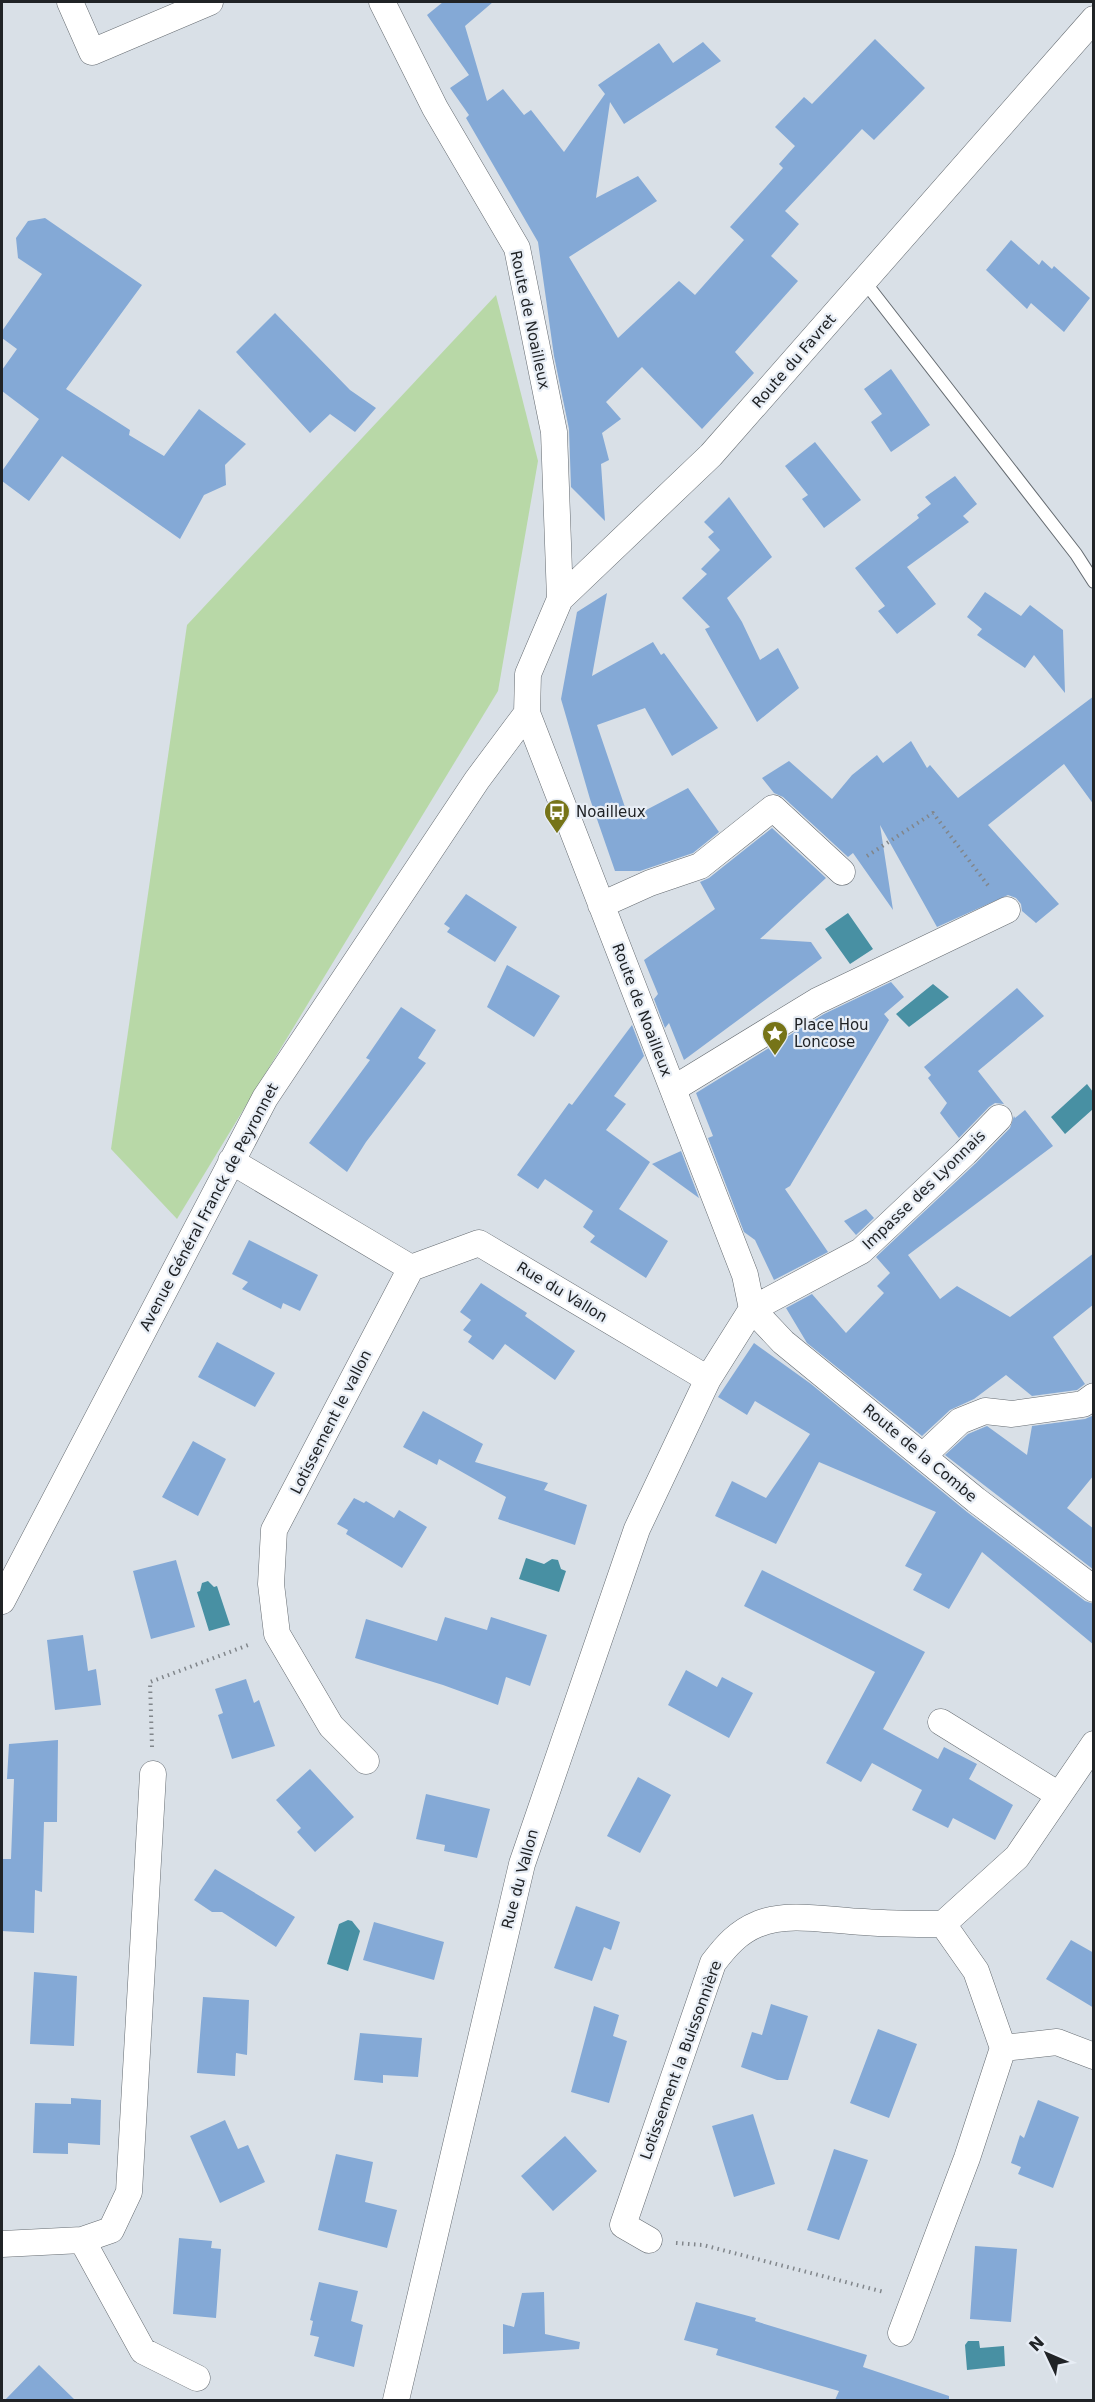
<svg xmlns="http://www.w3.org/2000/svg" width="1095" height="2402" font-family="'DejaVu Sans',sans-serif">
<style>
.green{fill:#b8d8a7}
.water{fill:#4890a3}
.building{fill:#84a9d6}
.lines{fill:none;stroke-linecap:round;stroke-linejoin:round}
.service-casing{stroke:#656b71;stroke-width:14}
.minor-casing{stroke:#656b71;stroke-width:27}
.path{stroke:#81868b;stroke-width:4;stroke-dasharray:1.5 4.5;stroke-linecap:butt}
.service{stroke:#fff;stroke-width:12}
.minor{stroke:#fff;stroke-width:26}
.labels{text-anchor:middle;stroke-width:4.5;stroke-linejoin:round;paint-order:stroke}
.street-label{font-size:15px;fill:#202326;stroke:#e7edf5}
.poi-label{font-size:15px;fill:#202326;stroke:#e7edf5;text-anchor:start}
</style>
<rect width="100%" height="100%" fill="#d9e0e7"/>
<path class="green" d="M 496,295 L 538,461 L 498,691 L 177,1219 L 111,1149 L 187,625 Z"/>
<path class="water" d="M 848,913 L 873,949 L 850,964 L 825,929 Z
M 933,984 L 949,997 L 909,1027 L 896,1014 Z
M 1087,1084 L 1093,1092 L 1093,1109 L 1065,1134 L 1051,1117 Z
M 526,1558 L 544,1564 L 552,1559 L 558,1560 L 561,1569 L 566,1571 L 559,1592 L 519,1579 Z
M 208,1581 L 214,1587 L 217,1586 L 230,1625 L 209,1631 L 197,1592 L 200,1591 L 202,1583 Z
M 348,1920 L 352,1921 L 360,1931 L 348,1971 L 327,1964 L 339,1924 Z
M 968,2341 L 979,2341 L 980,2348 L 1004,2346 L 1005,2366 L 967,2370 L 965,2345 Z"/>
<path class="building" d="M 443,2 L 493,2 L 465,26 L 487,101 L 503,89 L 524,115 L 531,110 L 564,152 L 605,94 L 598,85 L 659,43 L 673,63 L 703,42 L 721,61 L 624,124 L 610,102 L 596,198 L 638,176 L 657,201 L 569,257 L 618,338 L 679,281 L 695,295 L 744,240 L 730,227 L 783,168 L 779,164 L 795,146 L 775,127 L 804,97 L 812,104 L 875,39 L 925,88 L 874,140 L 862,129 L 785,211 L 799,224 L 771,256 L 798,281 L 735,352 L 754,373 L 702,429 L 642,367 L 606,402 L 621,419 L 602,433 L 609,460 L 601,464 L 605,521 L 571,487 L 569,429 L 554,356 L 538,242 L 466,118 L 469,115 L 450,88 L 469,75 L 427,15 Z
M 45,218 L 142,285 L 66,389 L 130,430 L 129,435 L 164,456 L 199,409 L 246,444 L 225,465 L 226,485 L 204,495 L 180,539 L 62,456 L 29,501 L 2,481 L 2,471 L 39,419 L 2,391 L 2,370 L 17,349 L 2,338 L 2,331 L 42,274 L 18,258 L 16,238 L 28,221 Z
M 1011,240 L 1039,265 L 1042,260 L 1052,269 L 1054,266 L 1090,298 L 1064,332 L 1031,303 L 1027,309 L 986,270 Z
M 275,313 L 350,390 L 376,408 L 355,432 L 330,414 L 310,433 L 236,352 Z
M 891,369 L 930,425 L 891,452 L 871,422 L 882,414 L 864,389 Z
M 815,442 L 861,500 L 824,528 L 802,499 L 808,495 L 785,466 Z
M 955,476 L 977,504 L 963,516 L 969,522 L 907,567 L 936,604 L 897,634 L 878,611 L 885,606 L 855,568 L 919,518 L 917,515 L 931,504 L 925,497 Z
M 729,497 L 772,557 L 727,598 L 742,622 L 760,660 L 778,648 L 799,688 L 757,722 L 705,629 L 710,627 L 682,598 L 707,574 L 701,569 L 720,550 L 708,537 L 714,532 L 704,522 Z
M 985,592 L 1021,616 L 1030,605 L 1063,630 L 1065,693 L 1034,655 L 1025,668 L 977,635 L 982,629 L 967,617 Z
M 607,593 L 592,676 L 653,642 L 661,655 L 664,653 L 718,728 L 672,756 L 645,708 L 597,725 L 629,819 L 688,788 L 719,832 L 693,853 L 640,871 L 615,871 L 590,799 L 561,699 L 577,612 Z
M 1094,696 L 1094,805 L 1064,764 L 988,825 L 1059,904 L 1036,923 L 1022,911 L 1021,904 L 1016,898 L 1008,895 L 937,927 L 880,825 L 893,910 L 853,853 L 848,857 L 783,797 L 774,793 L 762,778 L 789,761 L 832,799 L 852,775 L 877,755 L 883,763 L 911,741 L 927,768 L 930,765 L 958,798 Z
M 772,828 L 826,878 L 760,939 L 811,942 L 822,958 L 684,1060 L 669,1023 L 665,1028 L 654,999 L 658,994 L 644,960 L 715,909 L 700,882 L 709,878 Z
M 466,894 L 517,927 L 495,962 L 447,932 L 450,928 L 444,924 Z
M 507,965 L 560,996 L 534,1037 L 487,1007 Z
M 891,982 L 904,997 L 884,1014 L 889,1020 L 790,1186 L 785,1189 L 828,1252 L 774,1280 L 755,1240 L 744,1232 L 708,1138 L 713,1136 L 696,1093 L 824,1014 Z
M 1017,988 L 1044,1016 L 978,1071 L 1004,1104 L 995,1103 L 989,1107 L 959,1138 L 940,1113 L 947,1103 L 928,1078 L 931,1075 L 924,1067 Z
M 401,1007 L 436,1030 L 418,1058 L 426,1063 L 366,1142 L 347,1172 L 309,1143 L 370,1060 L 366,1058 Z
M 632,1025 L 644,1056 L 614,1096 L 626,1104 L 606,1130 L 650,1162 L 619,1209 L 668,1241 L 646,1278 L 590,1242 L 595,1236 L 583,1227 L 593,1211 L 545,1179 L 538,1189 L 517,1175 L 569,1103 L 572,1105 Z
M 1025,1110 L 1053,1146 L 908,1255 L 940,1299 L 957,1286 L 1010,1317 L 1094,1253 L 1094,1304 L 1053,1337 L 1085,1384 L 1077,1390 L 1032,1396 L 1006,1375 L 974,1399 L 950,1410 L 922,1436 L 807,1343 L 786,1308 L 812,1294 L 846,1333 L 884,1293 L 877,1286 L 890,1273 L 876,1257 L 976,1163 L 1010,1128 L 1014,1116 L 1015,1118 Z
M 681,1151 L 699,1198 L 652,1164 Z
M 866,1209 L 874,1218 L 856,1235 L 844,1221 Z
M 249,1240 L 318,1275 L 300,1311 L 283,1303 L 281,1309 L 242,1289 L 248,1282 L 232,1274 Z
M 481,1283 L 527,1313 L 525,1316 L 575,1351 L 555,1380 L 505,1344 L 493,1360 L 468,1342 L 472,1336 L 463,1330 L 471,1320 L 460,1312 Z
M 217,1342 L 275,1373 L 255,1407 L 198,1377 Z
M 754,1343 L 811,1384 L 967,1512 L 1085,1601 L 1094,1604 L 1094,1645 L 982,1552 L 949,1609 L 913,1590 L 922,1574 L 905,1566 L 936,1512 L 819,1462 L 776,1544 L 715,1516 L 732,1481 L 766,1498 L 810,1434 L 755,1401 L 747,1415 L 718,1397 Z
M 423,1411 L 483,1444 L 475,1462 L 548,1483 L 544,1490 L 587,1505 L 575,1545 L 498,1519 L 506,1497 L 439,1459 L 437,1465 L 403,1447 Z
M 1094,1415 L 1094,1475 L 1067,1508 L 1094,1529 L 1094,1570 L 945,1455 L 968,1434 L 987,1426 L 1027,1455 L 1032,1426 L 1085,1419 Z
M 193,1441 L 226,1459 L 198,1516 L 162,1497 Z
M 354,1498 L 364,1503 L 366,1501 L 394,1518 L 399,1510 L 427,1527 L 402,1568 L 346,1534 L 348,1530 L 337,1524 Z
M 176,1560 L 195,1627 L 151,1639 L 133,1571 Z
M 762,1570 L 925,1652 L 883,1729 L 938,1759 L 944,1747 L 977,1764 L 969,1779 L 1013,1805 L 995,1840 L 953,1818 L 948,1828 L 912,1810 L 922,1790 L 872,1763 L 861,1782 L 826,1763 L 875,1672 L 744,1606 Z
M 445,1617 L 487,1630 L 491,1617 L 547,1635 L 530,1686 L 506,1677 L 498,1705 L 443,1685 L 355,1658 L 366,1619 L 437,1641 Z
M 83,1635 L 88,1671 L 96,1669 L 101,1705 L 55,1710 L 47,1640 Z
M 686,1670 L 717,1687 L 722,1677 L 753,1693 L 729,1738 L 668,1705 Z
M 246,1679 L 254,1703 L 259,1700 L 275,1746 L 232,1759 L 218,1715 L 223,1713 L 215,1689 Z
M 58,1740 L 57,1822 L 44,1822 L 42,1892 L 35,1890 L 34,1933 L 2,1931 L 2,1859 L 11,1859 L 14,1779 L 7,1779 L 9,1744 Z
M 310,1769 L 354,1817 L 315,1852 L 297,1832 L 301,1828 L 276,1800 Z
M 638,1777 L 671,1795 L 640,1853 L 607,1836 Z
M 426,1794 L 490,1809 L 477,1858 L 444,1851 L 445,1845 L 416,1839 Z
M 215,1869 L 295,1917 L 276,1947 L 222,1912 L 212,1912 L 194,1900 Z
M 576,1906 L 620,1922 L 611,1950 L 604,1947 L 592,1981 L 554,1968 Z
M 374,1922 L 444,1942 L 434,1980 L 363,1960 Z
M 1071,1940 L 1094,1953 L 1094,2008 L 1046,1979 Z
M 34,1972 L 77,1976 L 74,2046 L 30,2044 Z
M 203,1997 L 249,2000 L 247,2055 L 236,2053 L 235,2076 L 197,2073 Z
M 771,2004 L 808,2016 L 788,2080 L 777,2080 L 741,2067 L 752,2032 L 762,2035 Z
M 594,2006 L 619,2015 L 613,2036 L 627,2041 L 609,2103 L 571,2092 Z
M 878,2029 L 917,2044 L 889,2118 L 850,2103 Z
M 360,2033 L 422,2038 L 418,2077 L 383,2075 L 383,2083 L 354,2080 Z
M 71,2098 L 101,2100 L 100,2145 L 68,2143 L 68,2154 L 33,2153 L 35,2103 L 71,2104 Z
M 1038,2100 L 1079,2117 L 1053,2188 L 1018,2174 L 1021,2167 L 1011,2163 L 1020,2135 L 1024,2138 Z
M 753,2114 L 775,2184 L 734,2197 L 712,2126 Z
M 225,2120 L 238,2149 L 248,2145 L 265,2182 L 220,2203 L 190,2136 Z
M 565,2136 L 597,2171 L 553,2211 L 521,2176 Z
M 834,2149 L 868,2160 L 839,2240 L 807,2230 Z
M 336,2154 L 373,2162 L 365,2202 L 397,2210 L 387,2248 L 318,2230 Z
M 179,2238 L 212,2241 L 211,2248 L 221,2249 L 216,2318 L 173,2314 Z
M 975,2246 L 1017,2249 L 1011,2322 L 970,2319 Z
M 319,2282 L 358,2291 L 351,2321 L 363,2325 L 354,2367 L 314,2356 L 319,2337 L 310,2335 L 313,2321 L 310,2320 Z
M 544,2292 L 545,2334 L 580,2342 L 579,2349 L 503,2354 L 503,2324 L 514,2327 L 522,2293 Z
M 696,2302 L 756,2318 L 755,2321 L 867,2355 L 863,2367 L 949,2396 L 949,2400 L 835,2400 L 839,2391 L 716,2355 L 718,2349 L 684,2340 Z
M 39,2365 L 75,2400 L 5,2400 Z"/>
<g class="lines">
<defs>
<path id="service" d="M 864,281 L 1076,554 L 1094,582"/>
<path id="minor" d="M 70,2 L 92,52 L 210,2
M 382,2 L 435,108 L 517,248 L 554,432 L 560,599
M 601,905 L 650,883 L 700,866 L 773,808 L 842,872
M 673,1089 L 817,1001 L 1007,910
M 231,1161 L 411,1268 L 274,1530 L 271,1584 L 277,1634 L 331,1726 L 366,1761
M 411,1268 L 479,1243 L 708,1379
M 752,1309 L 745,1275 L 527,713 L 528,674 L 560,599 L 711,455 L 1094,19
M 752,1309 L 783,1342 L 976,1500 L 1094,1589
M 924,1455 L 960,1421 L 985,1411 L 1012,1414 L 1083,1404 L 1094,1396
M 2,1601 L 265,1098 L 477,780 L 527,713
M 941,1722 L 1059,1795
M 1003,2048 L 1057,2042 L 1094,2056
M 82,2240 L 143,2351 L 197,2378
M 649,2240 L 623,2225 L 713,1963 C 726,1946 738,1932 758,1924 C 788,1911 832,1921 864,1922 C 890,1924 917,1924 943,1924
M 2,2244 L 82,2240 L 111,2230 L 129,2192 L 153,1774
M 901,2333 L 967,2158 L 1003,2048 L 976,1971 L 943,1924 L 1017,1857 L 1094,1744
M 396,2400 L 522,1864 L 637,1529 L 708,1379 L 752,1309 L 861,1251 L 965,1153 L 999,1118"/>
</defs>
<use href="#service" class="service-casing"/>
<use href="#minor" class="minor-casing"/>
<path class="path" d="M 867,856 L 933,813 L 990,888
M 152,1747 L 150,1682 L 251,1644
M 676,2243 L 703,2245 L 884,2292"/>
<use href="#service" class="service"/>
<use href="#minor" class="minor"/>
</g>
<defs>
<symbol id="bus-pin" viewBox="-11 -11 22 30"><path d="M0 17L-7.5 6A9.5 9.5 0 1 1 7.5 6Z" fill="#767418" stroke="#e7edf5"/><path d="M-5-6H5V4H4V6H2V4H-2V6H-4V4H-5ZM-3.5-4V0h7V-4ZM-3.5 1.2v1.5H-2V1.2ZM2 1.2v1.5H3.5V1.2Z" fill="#fff"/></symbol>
<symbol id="sight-pin" viewBox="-11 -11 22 30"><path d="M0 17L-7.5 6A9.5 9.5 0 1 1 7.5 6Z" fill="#767418" stroke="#e7edf5"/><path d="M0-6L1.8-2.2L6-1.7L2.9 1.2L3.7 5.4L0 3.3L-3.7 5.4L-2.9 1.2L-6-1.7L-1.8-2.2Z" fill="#fff"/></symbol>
</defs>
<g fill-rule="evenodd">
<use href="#bus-pin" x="542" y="797" width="30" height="40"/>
<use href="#sight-pin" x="760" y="1019" width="30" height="40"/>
</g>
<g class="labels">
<g class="street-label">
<text transform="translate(530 320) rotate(78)" y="5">Route de Noailleux</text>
<text transform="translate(794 361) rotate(-49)" y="5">Route du Favret</text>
<text transform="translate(642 1010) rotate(69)" y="5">Route de Noailleux</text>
<text transform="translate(924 1190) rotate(-44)" y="5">Impasse des Lyonnais</text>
<text transform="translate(209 1207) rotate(-62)" y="5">Avenue Général Franck de Peyronnet</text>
<text transform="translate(562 1292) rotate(31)" y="5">Rue du Vallon</text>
<text transform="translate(331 1422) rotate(-63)" y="5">Lotissement le vallon</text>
<text transform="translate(920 1453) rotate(40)" y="5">Route de la Combe</text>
<text transform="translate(520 1879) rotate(-75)" y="5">Rue du Vallon</text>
<text transform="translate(681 2060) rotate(-70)" y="5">Lotissement la Buissonnière</text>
</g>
<g class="poi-label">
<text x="576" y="817">Noailleux</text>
<text x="794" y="1030">Place Hou<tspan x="794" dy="17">Loncose</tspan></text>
</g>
</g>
<rect width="1095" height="2402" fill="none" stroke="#202326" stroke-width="6"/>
<g transform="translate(1047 2354) rotate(314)" stroke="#e7edf5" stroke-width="4.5" paint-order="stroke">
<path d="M0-4.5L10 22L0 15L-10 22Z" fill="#202326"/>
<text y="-9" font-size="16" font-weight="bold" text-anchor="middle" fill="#202326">N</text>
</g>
</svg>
